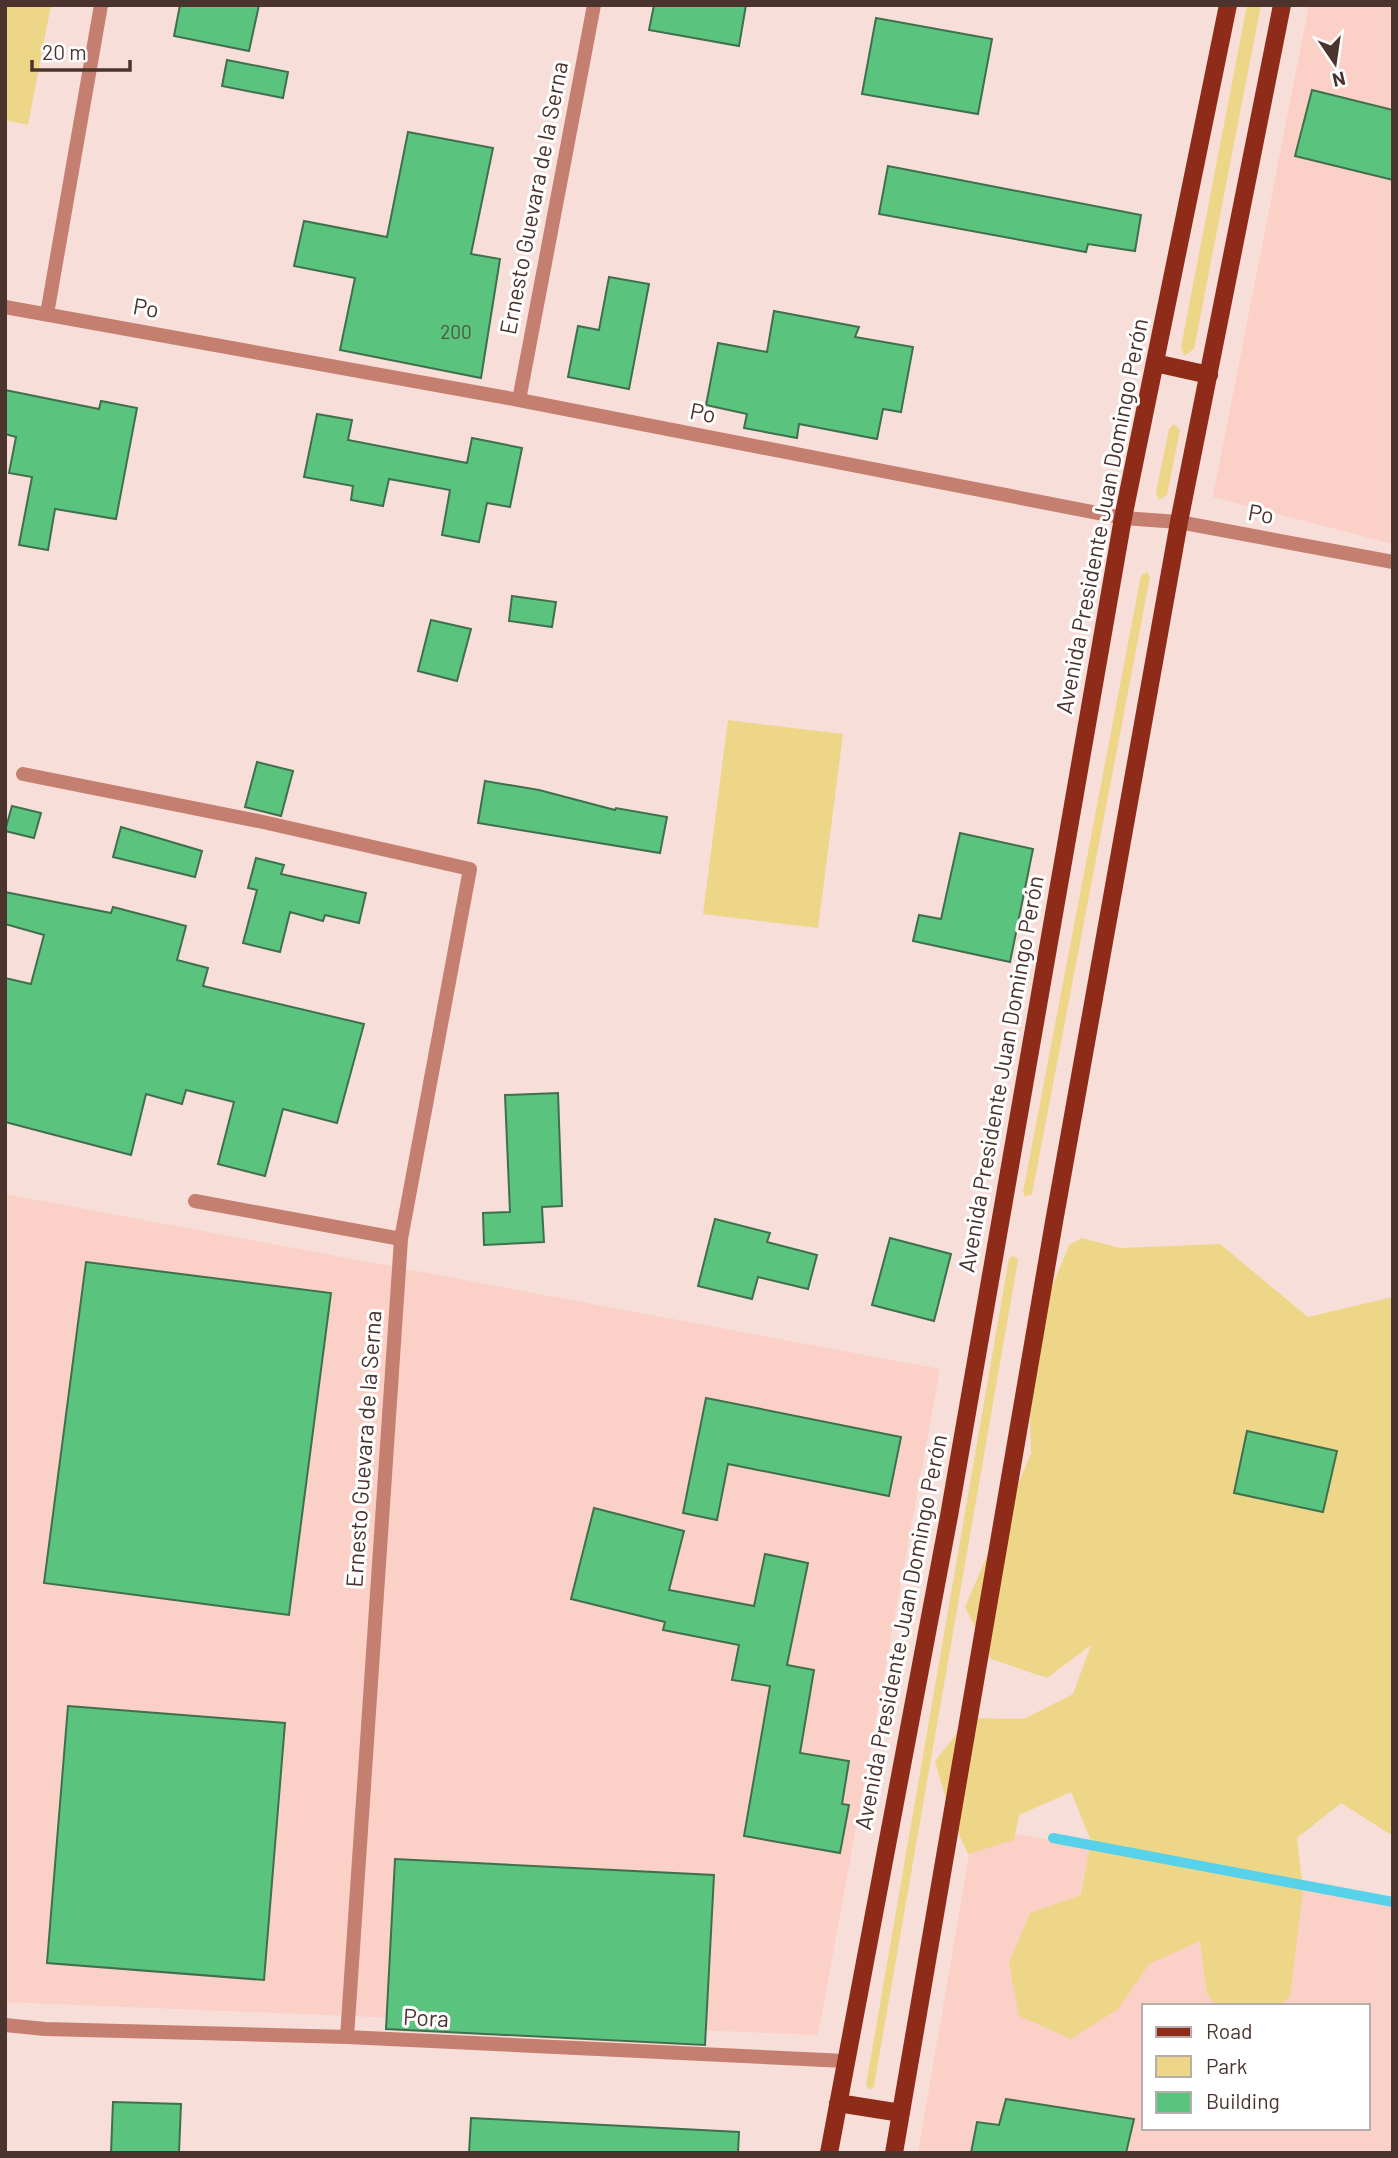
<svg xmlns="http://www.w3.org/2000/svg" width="1398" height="2158" font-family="Barlow,sans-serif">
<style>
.built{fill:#fbd0c6;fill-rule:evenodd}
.green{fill:#eed689}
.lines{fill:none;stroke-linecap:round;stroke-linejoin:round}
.stream{stroke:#57d2ea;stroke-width:10}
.building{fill:#5ac47f;stroke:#406f4e;stroke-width:2}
.minor{stroke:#c57f70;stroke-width:14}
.tertiary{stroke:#c57f70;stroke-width:14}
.primary{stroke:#8e2c19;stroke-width:18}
.labels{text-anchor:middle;stroke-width:6;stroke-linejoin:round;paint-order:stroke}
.number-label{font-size:19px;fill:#4f5742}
.street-label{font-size:23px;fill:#4b332e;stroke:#fff}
</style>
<rect width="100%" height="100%" fill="#f7ded8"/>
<path class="built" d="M 1309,5 L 1393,5 L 1393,544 L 1213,497 Z
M 5,1194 L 940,1369 L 818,2035 L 5,2002 Z
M 974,1826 L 1393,1905 L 1393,2153 L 918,2153 ZM 1144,2006 L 1368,2006 L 1368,2128 L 1144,2128 Z"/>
<path class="green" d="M 5,5 L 51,5 L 28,125 L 5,120 Z
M 1247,5 L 1261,5 L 1194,349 L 1184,356 L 1181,347 Z
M 1174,424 L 1180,430 L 1167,495 L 1159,500 L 1156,492 L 1169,429 Z
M 1147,572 L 1150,577 L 1032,1194 L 1025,1197 L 1023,1192 L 1141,575 Z
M 728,720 L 843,734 L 818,928 L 703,914 Z
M 1082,1238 L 1120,1248 L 1220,1244 L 1308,1317 L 1393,1297 L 1393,1836 L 1341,1803 L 1297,1838 L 1303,1890 L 1290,1997 L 1279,2006 L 1218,2006 L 1207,1994 L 1200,1941 L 1149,1964 L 1118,2009 L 1071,2039 L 1019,2016 L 1009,1963 L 1030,1913 L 1081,1895 L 1091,1841 L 1071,1792 L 1019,1815 L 1014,1840 L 968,1854 L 951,1817 L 935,1761 L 969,1718 L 1024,1719 L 1073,1694 L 1091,1645 L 1047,1678 L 991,1659 L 965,1607 L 1031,1454 L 1028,1346 L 1069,1245 Z
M 1014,1256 L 1018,1260 L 874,2086 L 870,2090 L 866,2085 L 1009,1258 Z"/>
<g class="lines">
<path class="stream" d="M 1053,1838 L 1393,1902"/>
</g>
<path class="building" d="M 180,5 L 259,5 L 249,51 L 174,36 Z
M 654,5 L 746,5 L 739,46 L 649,30 Z
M 876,18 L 992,39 L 978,114 L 862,94 Z
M 227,60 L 288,72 L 283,98 L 222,86 Z
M 1312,90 L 1393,110 L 1393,180 L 1295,156 Z
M 408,132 L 493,148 L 471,254 L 500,259 L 481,378 L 340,350 L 355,278 L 294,266 L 304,221 L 387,237 Z
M 888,166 L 1141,215 L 1135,251 L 1088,244 L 1086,252 L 879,214 Z
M 609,277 L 649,284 L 629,389 L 568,377 L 578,326 L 599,330 Z
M 774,311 L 859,327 L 855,337 L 913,347 L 901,412 L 883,409 L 877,439 L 799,424 L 797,438 L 744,428 L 747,414 L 706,405 L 718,343 L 767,352 Z
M 5,390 L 99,409 L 101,401 L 137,408 L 116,519 L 55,509 L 48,550 L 19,545 L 32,477 L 9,473 L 16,437 L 5,434 Z
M 317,414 L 352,420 L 348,440 L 467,463 L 472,438 L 522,448 L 510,507 L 487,503 L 479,542 L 442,535 L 450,490 L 389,479 L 383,506 L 351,500 L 353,486 L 304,477 Z
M 512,596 L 556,602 L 552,627 L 509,621 Z
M 431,620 L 471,629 L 457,681 L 418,671 Z
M 257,762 L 293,771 L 281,816 L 245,807 Z
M 485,781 L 539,790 L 615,810 L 616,808 L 667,817 L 660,853 L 478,823 Z
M 12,806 L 41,813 L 34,838 L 5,831 Z
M 121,827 L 202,851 L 195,877 L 113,857 Z
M 960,833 L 1033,849 L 1010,962 L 913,941 L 919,915 L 941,919 Z
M 256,858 L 284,865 L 281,874 L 366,893 L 359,923 L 325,915 L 323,921 L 290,912 L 280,952 L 243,943 L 257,890 L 248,888 Z
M 5,892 L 111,913 L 113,907 L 186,926 L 177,960 L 208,968 L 203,986 L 364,1024 L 337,1123 L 283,1109 L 265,1176 L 218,1164 L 234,1102 L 186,1090 L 182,1104 L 146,1094 L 131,1155 L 5,1122 L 5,978 L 31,984 L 44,935 L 5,924 Z
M 558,1093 L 562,1206 L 542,1207 L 544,1242 L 484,1245 L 483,1213 L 510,1212 L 505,1095 Z
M 715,1219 L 770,1233 L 767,1242 L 817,1255 L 808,1289 L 758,1277 L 752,1299 L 698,1286 Z
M 890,1238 L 951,1254 L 934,1321 L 872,1305 Z
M 86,1262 L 331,1293 L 289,1615 L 44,1583 Z
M 706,1398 L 901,1437 L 889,1496 L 728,1464 L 717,1520 L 683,1513 Z
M 1247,1431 L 1337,1451 L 1323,1512 L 1234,1493 Z
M 594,1508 L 684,1531 L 669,1590 L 754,1606 L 765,1554 L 808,1563 L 787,1665 L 814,1670 L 800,1753 L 849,1761 L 842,1804 L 849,1805 L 840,1853 L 744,1836 L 770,1686 L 732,1680 L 739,1645 L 663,1630 L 665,1622 L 571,1599 Z
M 68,1706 L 285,1723 L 264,1980 L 47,1963 Z
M 395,1859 L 714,1875 L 705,2045 L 386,2029 Z
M 1006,2099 L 1134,2119 L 1126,2153 L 971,2153 L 977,2122 L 999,2125 Z
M 113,2102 L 181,2104 L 179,2153 L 111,2153 Z
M 471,2118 L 739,2132 L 738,2153 L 469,2153 Z"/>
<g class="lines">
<path class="minor" d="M 47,314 L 101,5
M 519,400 L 594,5
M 1179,522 L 1393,562
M 23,774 L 263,822 L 470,869 L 401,1239 L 347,2037
M 195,1201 L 401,1239
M 5,2025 L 45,2029 L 347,2037 L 845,2061"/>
<path class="tertiary" d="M 5,307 L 519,400 L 1123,518 L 1179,522"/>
<path class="primary" d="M 1155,363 L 1209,375
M 838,2103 L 901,2113
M 829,2153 L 949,1516 L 1123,518 L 1228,5
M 894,2153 L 1054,1222 L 1179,522 L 1282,5"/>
</g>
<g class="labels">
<g class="number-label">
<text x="456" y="339">200</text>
</g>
<g class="street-label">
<text transform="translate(534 198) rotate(-79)" y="8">Ernesto Guevara de la Serna</text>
<text transform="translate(146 308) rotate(10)" y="8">Po</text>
<text transform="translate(703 413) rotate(11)" y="8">Po</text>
<text transform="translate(1261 514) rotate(10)" y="8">Po</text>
<text transform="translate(1102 516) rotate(-79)" y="8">Avenida Presidente Juan Domingo Perón</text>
<text transform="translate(1001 1074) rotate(-80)" y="8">Avenida Presidente Juan Domingo Perón</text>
<text transform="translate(364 1449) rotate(-86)" y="8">Ernesto Guevara de la Serna</text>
<text transform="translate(901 1632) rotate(-79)" y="8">Avenida Presidente Juan Domingo Perón</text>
<text transform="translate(426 2018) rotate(3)" y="8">Pora</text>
</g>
</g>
<rect width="1398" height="2158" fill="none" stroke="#4b332e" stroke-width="14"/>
<rect x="1142" y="2004" width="228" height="126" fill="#ffffff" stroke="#b7adab" stroke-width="2"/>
<rect x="1156" y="2027" width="35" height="10" fill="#8e2c19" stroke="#b7adab" stroke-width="2"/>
<text x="1206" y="2039" font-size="21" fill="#4b332e">Road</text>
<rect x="1156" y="2056" width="35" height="21" fill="#eed689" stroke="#b7adab" stroke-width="2"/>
<text x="1206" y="2074" font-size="21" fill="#4b332e">Park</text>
<rect x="1156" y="2092" width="35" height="21" fill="#5ac47f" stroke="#b7adab" stroke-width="2"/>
<text x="1206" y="2109" font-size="21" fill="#4b332e">Building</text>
<g transform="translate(1335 63) rotate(167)" stroke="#ffffff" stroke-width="5" paint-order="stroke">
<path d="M0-5L12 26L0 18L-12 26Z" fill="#4b332e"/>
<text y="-10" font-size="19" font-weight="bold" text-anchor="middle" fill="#4b332e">N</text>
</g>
<path d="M32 60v10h98v-10" fill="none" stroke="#4b332e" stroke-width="3.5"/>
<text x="42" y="60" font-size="21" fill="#4b332e" stroke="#ffffff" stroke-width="5" paint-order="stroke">20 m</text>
</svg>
